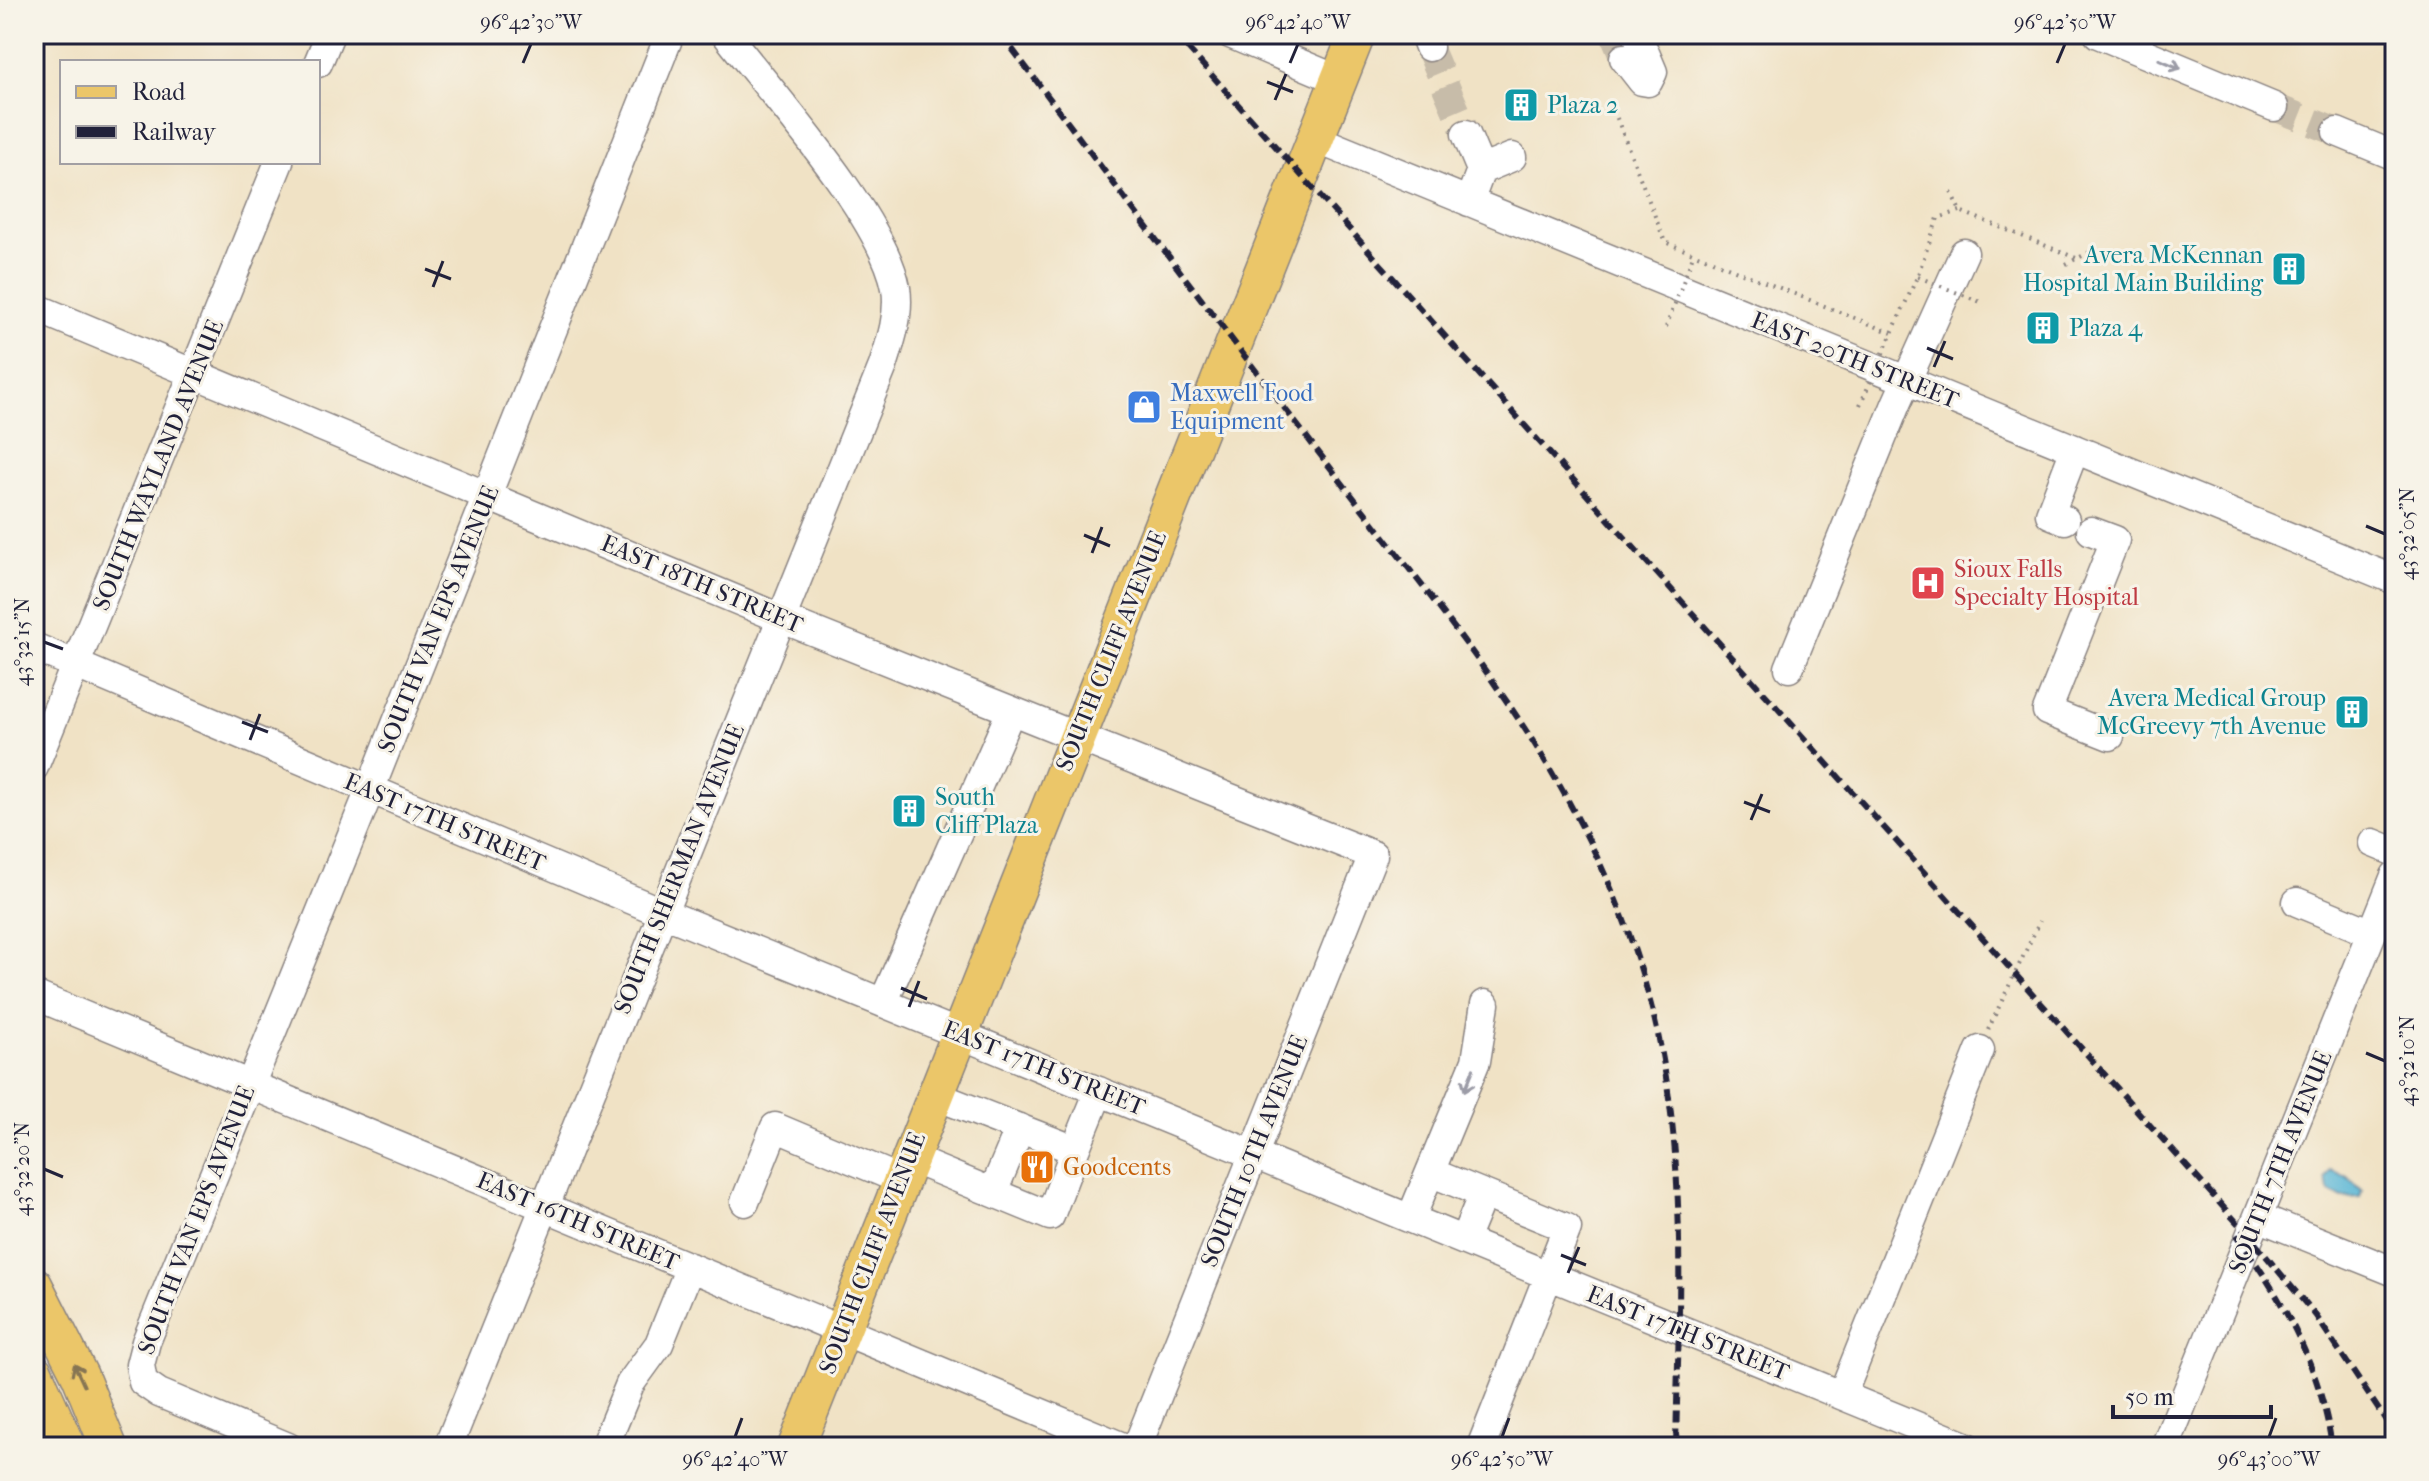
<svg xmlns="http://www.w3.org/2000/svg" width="2429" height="1481" font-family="'IM FELL French Canon',serif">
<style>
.water{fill:#57b5d5;stroke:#3c6c88;stroke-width:2}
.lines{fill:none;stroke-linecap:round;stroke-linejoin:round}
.minor-tunnel{stroke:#c7bca9;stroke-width:28;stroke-dasharray:28 14;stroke-linecap:butt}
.minor-casing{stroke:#898280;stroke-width:31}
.major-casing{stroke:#898280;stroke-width:39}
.path{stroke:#898280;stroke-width:4;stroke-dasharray:2 6;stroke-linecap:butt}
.minor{stroke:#fff;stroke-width:28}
.major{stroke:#ebc669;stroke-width:36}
.rail{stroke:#22223b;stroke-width:6;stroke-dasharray:12 6;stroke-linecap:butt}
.path-bridge{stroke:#898280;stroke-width:4;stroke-dasharray:2 6;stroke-linecap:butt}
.oneway{stroke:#9c9ca7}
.oneway2{stroke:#867452}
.ticks{fill:none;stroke:#22223b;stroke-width:3}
.labels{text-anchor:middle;stroke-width:6;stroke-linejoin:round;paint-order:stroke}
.culture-label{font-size:24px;fill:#0d838f;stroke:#f7f3e8;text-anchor:start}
.street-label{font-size:24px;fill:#22223b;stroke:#f7f3e8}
.shop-label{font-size:24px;fill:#366cbe;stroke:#f7f3e8;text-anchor:start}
.health-label{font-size:24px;fill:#be3a42;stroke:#f7f3e8;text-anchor:start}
.food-label{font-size:24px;fill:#c56008;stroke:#f7f3e8;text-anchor:start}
.neatline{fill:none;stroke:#22223b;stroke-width:3}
.ticks-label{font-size:20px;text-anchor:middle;fill:#22223b}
</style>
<rect width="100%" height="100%" fill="#f7f3e8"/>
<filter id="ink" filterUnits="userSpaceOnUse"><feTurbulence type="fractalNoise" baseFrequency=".0125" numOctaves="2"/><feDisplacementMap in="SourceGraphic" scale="16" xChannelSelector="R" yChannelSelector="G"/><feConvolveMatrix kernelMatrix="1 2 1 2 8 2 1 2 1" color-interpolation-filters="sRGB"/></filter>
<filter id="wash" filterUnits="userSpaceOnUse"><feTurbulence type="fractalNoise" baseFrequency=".006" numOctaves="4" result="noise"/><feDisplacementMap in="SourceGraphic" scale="32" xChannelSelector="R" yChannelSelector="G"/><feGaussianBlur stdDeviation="1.8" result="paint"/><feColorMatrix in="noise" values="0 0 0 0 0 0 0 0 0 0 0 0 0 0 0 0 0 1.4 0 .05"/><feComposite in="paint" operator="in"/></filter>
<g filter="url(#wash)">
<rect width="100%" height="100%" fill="#f0e2c5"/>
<path class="water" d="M 2331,1170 L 2346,1176 L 2362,1190 L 2360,1197 L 2342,1198 L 2330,1192 L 2325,1179 Z"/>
</g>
<g filter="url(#ink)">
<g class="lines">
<path class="minor-tunnel" d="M 1614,34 L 1624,58
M 1429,47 L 1466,134
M 2274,107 L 2337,132"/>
<defs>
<path id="minor" d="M 1230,34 L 1339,80
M 1424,34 L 1429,47
M 2098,34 L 2274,107
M 1624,58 L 1642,81 L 1648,82 L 1653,72 L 1637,34
M 318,63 L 330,34
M 2337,132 L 2395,156
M 1466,134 L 1481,170 L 1469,202
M 1316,139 L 2395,580
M 1481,170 L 1512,157
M 34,307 L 780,618 L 1373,855 L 1137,1447
M 2065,520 L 2050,514 L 2075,449
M 2091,531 L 2115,540 L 2047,711 L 2110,736
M 34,647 L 661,912 L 1968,1447
M 1789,668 L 1896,404 L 1964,253
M 34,767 L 279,162
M 2373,843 L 2395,852
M 2297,902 L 2372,933
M 34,995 L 1123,1447
M 883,1003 L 1011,711
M 934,1095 L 1075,1150 L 1099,1091
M 909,1158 L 1050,1216 L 1075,1150
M 1430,1172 L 1567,1228 L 1481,1447
M 993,1192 L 1020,1128
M 745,1202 L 775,1127 L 901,1180
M 2258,1217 L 2395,1272
M 1411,1218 L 1476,1061 L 1485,1004
M 1464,1240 L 1483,1194
M 1842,1395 L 1980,1050
M 288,1447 L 159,1393 L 143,1382 L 140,1365 L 146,1342 L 370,790 L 670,34
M 448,1447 L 883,366 C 891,341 900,314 896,288 C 883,217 772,94 726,34
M 604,1447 L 630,1384 L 659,1344 L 690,1267
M 2165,1447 L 2395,876"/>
<path id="major" d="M 34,1285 L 80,1376 L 109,1447
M 34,1372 L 67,1447
M 796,1447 L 1357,34"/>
</defs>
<use href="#minor" class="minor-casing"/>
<use href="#major" class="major-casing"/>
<path class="path" d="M 1611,103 L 1665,242 L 1892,333
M 1951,192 L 1960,211 L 2076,258
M 2066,264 L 2096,249
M 1988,1030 L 2040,921"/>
<use href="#minor" class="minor"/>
<use href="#major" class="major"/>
<path class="rail" d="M 1001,34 C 1109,177 1216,320 1326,462 C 1456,631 1590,783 1648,994 C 1689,1142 1679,1295 1676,1447
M 1175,34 L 2250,1237 L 2316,1316 L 2395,1434
M 2236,1235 C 2283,1299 2321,1367 2332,1447"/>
<path class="path-bridge" d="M 1918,277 L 1983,303
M 1666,327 L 1694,253
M 1860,405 L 1917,277 L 1938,218 L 1960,211"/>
</g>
<defs><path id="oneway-shaft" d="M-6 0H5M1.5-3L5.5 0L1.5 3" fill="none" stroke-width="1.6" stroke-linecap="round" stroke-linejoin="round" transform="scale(2)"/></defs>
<g class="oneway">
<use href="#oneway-shaft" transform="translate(2170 64) rotate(23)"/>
<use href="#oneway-shaft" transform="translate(1469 1080) rotate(112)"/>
</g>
<use class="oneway2" href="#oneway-shaft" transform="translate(79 1375) rotate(-115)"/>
</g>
<path class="ticks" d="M 523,63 L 531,44M 1290,63 L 1298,44M 2057,63 L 2065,44M 1267,82 L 1293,92M 1275,100 L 1286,74M 425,269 L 451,279M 433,287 L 443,261M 1927,348 L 1953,359M 1934,367 L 1945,341M 2366,526 L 2385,534M 1084,535 L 1110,546M 1092,553 L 1102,527M 44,642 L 63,649M 242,722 L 268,732M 250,740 L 260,714M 1744,802 L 1770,812M 1751,820 L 1762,794M 901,988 L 927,999M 909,1007 L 919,981M 2366,1053 L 2385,1061M 44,1169 L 63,1177M 1561,1255 L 1586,1265M 1568,1273 L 1579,1247M 735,1437 L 742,1418M 1502,1437 L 1509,1418M 2269,1437 L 2276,1418"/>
<defs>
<symbol id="building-square" viewBox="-11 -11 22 22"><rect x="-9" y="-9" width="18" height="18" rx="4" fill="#0f9aa8" stroke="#f7f3e8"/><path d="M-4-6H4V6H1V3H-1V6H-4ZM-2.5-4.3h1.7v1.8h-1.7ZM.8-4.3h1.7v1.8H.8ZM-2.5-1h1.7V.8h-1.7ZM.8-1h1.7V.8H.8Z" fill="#fff"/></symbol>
<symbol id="shop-square" viewBox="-11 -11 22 22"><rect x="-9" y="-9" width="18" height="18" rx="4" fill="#3f7fe0" stroke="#f7f3e8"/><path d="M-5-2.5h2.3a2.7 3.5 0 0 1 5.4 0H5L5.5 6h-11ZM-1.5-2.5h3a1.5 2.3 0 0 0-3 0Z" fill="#fff"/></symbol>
<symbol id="hospital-square" viewBox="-11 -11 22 22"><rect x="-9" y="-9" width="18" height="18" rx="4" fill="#e0444e" stroke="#f7f3e8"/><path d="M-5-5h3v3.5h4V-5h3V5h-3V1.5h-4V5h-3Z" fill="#fff"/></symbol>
<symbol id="restaurant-square" viewBox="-11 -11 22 22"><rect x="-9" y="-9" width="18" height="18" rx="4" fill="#e8710a" stroke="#f7f3e8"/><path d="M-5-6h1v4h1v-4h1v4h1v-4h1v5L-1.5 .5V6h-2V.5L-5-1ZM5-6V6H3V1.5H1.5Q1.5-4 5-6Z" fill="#fff"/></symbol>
</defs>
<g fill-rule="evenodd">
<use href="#building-square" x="1501" y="85" width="40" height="40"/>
<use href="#building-square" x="2269" y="249" width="40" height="40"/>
<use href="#building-square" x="2023" y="308" width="40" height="40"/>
<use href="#shop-square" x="1124" y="387" width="40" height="40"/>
<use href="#hospital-square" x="1908" y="563" width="40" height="40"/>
<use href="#building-square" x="2332" y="692" width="40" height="40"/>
<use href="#building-square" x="889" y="791" width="40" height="40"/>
<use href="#restaurant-square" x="1017" y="1147" width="40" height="40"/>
</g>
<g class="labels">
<g class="culture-label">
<text x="1547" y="113">Plaza 2</text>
<text x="2263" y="263" text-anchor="end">Avera McKennan<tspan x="2263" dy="28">Hospital Main Building</tspan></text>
<text x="2069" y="336">Plaza 4</text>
<text x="2326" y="706" text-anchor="end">Avera Medical Group<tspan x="2326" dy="28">McGreevy 7th Avenue</tspan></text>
<text x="935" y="805">South<tspan x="935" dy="28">Cliff Plaza</tspan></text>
</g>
<g class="street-label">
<text transform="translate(1855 360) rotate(22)" y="8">EAST 20TH STREET</text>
<text transform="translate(158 465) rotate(-68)" y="8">SOUTH WAYLAND AVENUE</text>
<text transform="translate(702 584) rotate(23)" y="8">EAST 18TH STREET</text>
<text transform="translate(438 619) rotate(-68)" y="8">SOUTH VAN EPS AVENUE</text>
<text transform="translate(1111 651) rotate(-68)" y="8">SOUTH CLIFF AVENUE</text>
<text transform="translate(445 822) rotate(23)" y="8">EAST 17TH STREET</text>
<text transform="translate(679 869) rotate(-68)" y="8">SOUTH SHERMAN AVENUE</text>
<text transform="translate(1044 1068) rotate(22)" y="8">EAST 17TH STREET</text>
<text transform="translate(1254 1151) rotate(-68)" y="8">SOUTH 10TH AVENUE</text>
<text transform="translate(2280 1162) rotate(-68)" y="8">SOUTH 7TH AVENUE</text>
<text transform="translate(196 1220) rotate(-69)" y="8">SOUTH VAN EPS AVENUE</text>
<text transform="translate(578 1221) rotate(23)" y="8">EAST 16TH STREET</text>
<text transform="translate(872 1253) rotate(-69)" y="8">SOUTH CLIFF AVENUE</text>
<text transform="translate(1688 1333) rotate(22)" y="8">EAST 17TH STREET</text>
</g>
<g class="shop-label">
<text x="1170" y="401">Maxwell Food<tspan x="1170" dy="28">Equipment</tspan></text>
</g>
<g class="health-label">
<text x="1954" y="577">Sioux Falls<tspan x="1954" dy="28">Specialty Hospital</tspan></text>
</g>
<g class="food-label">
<text x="1063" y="1175">Goodcents</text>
</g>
</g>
<rect width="2429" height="1481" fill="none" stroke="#f7f3e8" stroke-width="88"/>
<rect x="60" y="60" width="260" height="104" fill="#f7f3e8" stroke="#a29fa3" stroke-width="2"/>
<rect x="76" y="86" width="40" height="12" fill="#ebc669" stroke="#a29fa3" stroke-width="2"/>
<text x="132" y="100" font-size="24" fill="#22223b">Road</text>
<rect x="76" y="126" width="40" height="12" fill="#22223b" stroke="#a29fa3" stroke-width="2"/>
<text x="132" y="140" font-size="24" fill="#22223b">Railway</text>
<path d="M2113 1405v12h158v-12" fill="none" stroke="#22223b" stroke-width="4"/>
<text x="2125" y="1405" font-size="24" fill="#22223b" stroke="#f7f3e8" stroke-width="6" paint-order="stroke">50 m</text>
<rect x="44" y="44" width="2341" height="1393" class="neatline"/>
<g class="ticks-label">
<text x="531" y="29">96°42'30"W</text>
<text x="1298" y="29">96°42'40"W</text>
<text x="2065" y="29">96°42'50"W</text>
<text transform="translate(2407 534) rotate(-90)" y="7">43°32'05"N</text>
<text transform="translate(22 642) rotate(-90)" y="7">43°32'15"N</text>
<text transform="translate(2407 1061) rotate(-90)" y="7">43°32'10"N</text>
<text transform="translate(22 1169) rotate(-90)" y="7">43°32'20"N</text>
<text x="735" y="1466">96°42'40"W</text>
<text x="1502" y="1466">96°42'50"W</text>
<text x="2269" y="1466">96°43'00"W</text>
</g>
</svg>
